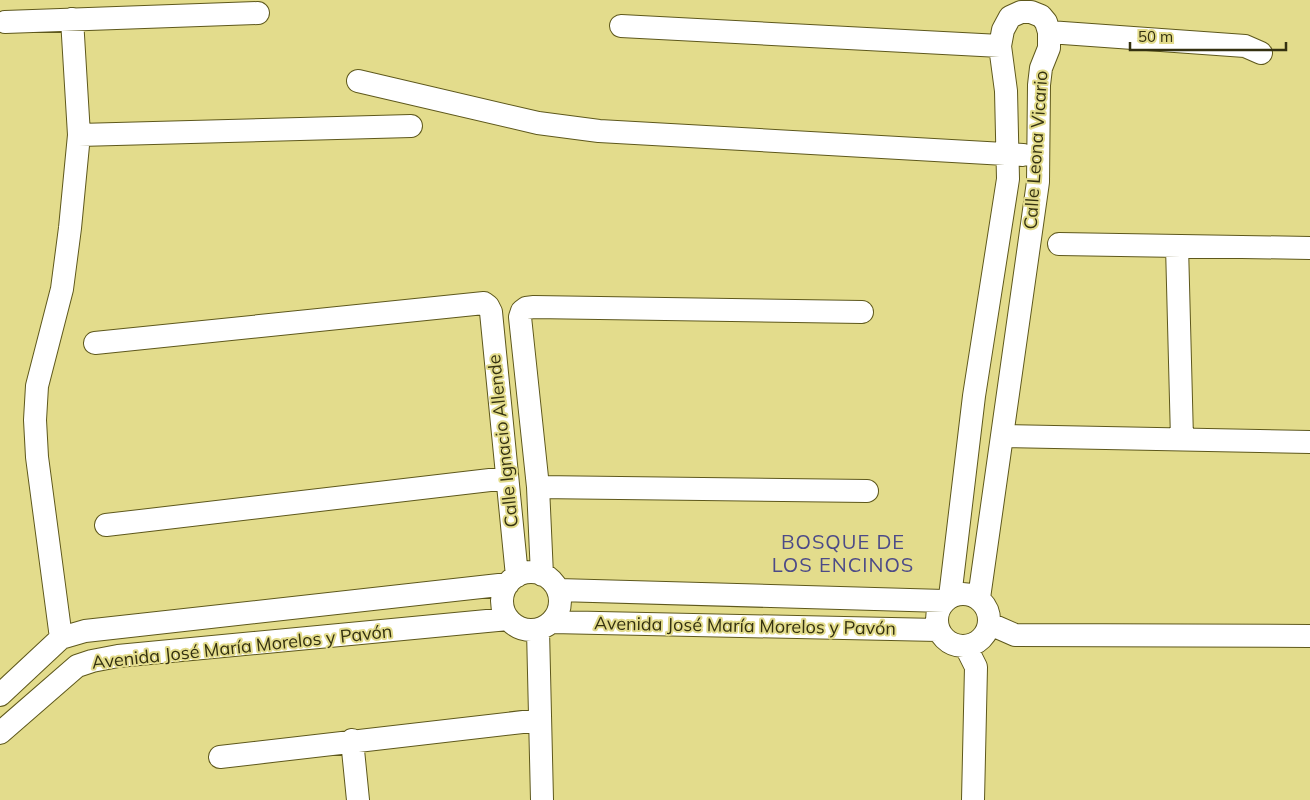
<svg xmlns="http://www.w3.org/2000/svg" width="1310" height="800" font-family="Mulish,sans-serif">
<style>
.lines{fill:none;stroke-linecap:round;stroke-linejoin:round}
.minor-casing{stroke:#5e581c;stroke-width:24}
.minor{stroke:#fff;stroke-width:22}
.labels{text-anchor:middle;stroke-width:4;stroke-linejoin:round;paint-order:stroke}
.street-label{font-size:18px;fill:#343110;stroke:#e3dc8c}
.quarter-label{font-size:20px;letter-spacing:1px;fill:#4c4a88;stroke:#e3dc8c}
</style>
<rect width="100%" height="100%" fill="#e3dc8c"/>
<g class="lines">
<defs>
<path id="minor" d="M 5,22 L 258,13
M 621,26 L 1000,46
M 1049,32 L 1245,46 L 1261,53
M 358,81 L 538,123 L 599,131 L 1023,155
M 79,135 L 411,126
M 1059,244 L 1310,248
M 1177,246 L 1182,439
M 95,343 L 484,303 L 488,306 L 491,312 L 517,576
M 1002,436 L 1310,442
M 538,487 L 867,491
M 106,525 L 507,478
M502 601a29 29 0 1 1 58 0a29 29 0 1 1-58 0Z
M 542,575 L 538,487 L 520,317 L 522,311 L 526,308 L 534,307 L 862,312
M 558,590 L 944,601
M937 620a26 26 0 1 1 52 0a26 26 0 1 1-52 0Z
M 950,597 L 974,396 L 1008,179 L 1006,91 L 1000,46 L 1003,30 L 1010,17 L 1021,12 L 1031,12 L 1041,16 L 1046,22 L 1049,32 L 1049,48 L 1041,68 L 1039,85 L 1038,182 L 979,598
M 552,622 L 938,630
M 990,624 L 1015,635 L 1310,636
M 538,630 L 542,800
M 61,638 L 37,457 L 35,420 L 37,386 L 62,289 L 70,228 L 79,135 L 72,19
M 966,647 L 976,667 L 973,800
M 0,695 L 61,638 L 85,631 L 508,584
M 0,733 L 77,666 L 92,661 L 118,656 L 508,619
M 352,740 L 358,800
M 220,757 L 540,720"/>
</defs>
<use href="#minor" class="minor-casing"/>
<use href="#minor" class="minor"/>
</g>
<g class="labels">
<g class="street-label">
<text transform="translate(1036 150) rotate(-86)" y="6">Calle Leona Vicario</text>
<text transform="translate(503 441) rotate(-96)" y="6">Calle Ignacio Allende</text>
<text transform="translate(745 626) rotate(1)" y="6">Avenida José María Morelos y Pavón</text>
<text transform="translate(242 647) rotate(-6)" y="6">Avenida José María Morelos y Pavón</text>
</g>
<g class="quarter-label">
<text x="843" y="549">BOSQUE DE<tspan x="843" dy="23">LOS ENCINOS</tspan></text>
</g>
</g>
<path d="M1130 42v8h156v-8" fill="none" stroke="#343110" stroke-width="2.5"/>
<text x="1138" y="42" font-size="15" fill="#343110" stroke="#e3dc8c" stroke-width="4" paint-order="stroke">50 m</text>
</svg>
